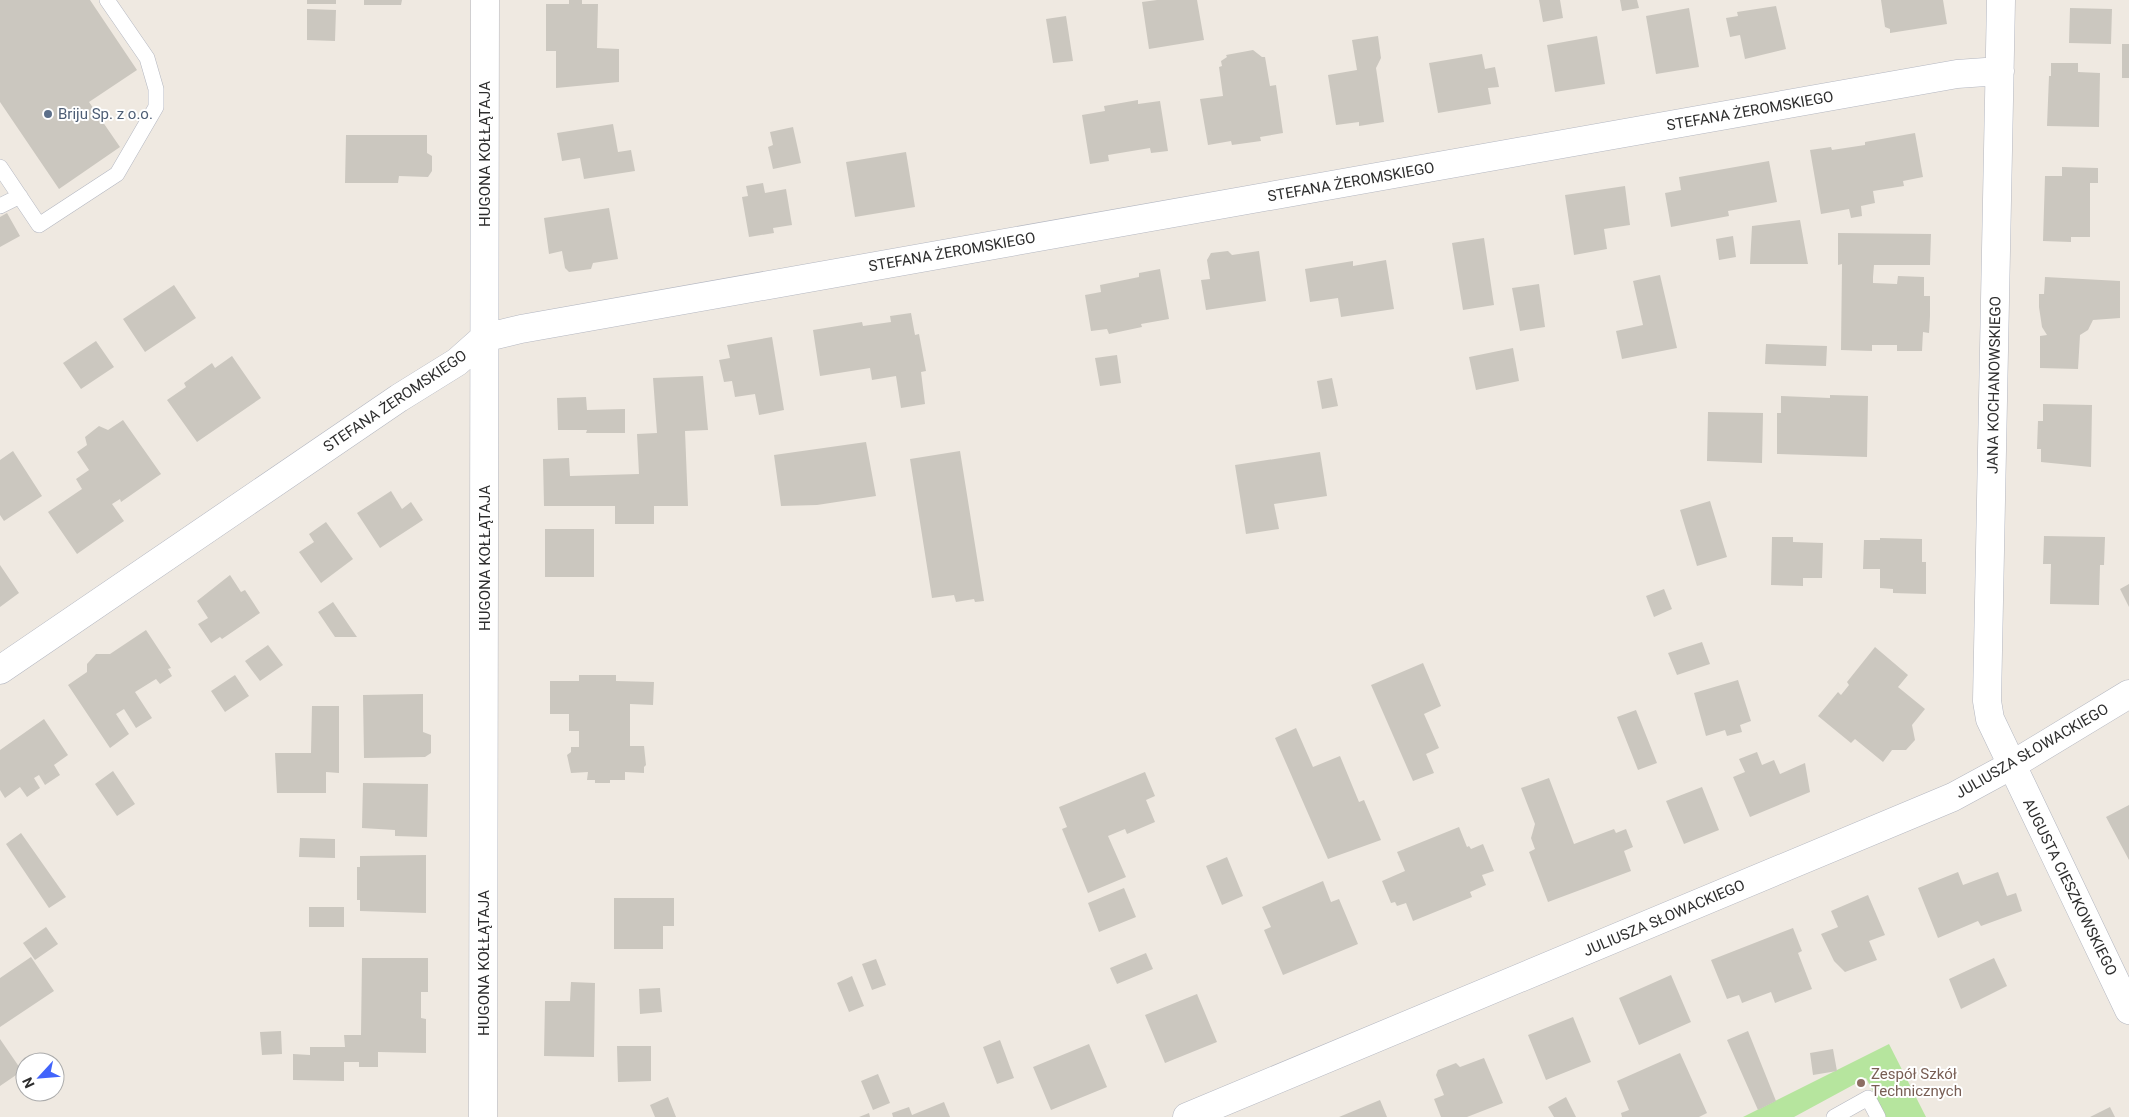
<svg xmlns="http://www.w3.org/2000/svg" width="2129" height="1117" font-family="Roboto,sans-serif">
<style>
.green{fill:#b6e59e}
.building{fill:#cbc7bf}
.lines{fill:none;stroke-linecap:round;stroke-linejoin:round}
.lane-casing{stroke:#b4b7c1;stroke-width:16}
.street-casing{stroke:#b4b7c1;stroke-width:29}
.secondary-casing{stroke:#b4b7c1;stroke-width:29}
.lane{stroke:#fff;stroke-width:15}
.street{stroke:#fff;stroke-width:28}
.secondary{stroke:#fff;stroke-width:28}
.service-dot{fill:#5c6f8a;stroke:#fff;stroke-width:2}
.education-dot{fill:#8d6e63;stroke:#fff;stroke-width:2}
.labels{text-anchor:middle;stroke-width:4;stroke-linejoin:round;paint-order:stroke}
.street-label{font-size:15px;fill:#2e2e2e;stroke:#fff}
.service-label{font-size:15px;fill:#4e5e75;stroke:#fff;text-anchor:start}
.education-label{font-size:15px;fill:#785e54;stroke:#fff;text-anchor:start}
</style>
<rect width="100%" height="100%" fill="#efe9e1"/>
<path class="green" d="M 1889,1044 L 1926,1117 L 1886,1117 L 1866,1078 L 1794,1117 L 1743,1117 Z"/>
<path class="building" d="M 0,0 L 90,0 L 137,70 L 89,102 L 120,147 L 59,189 L 0,102 Z
M 307,0 L 336,0 L 336,4 L 307,4 Z
M 364,0 L 402,0 L 401,5 L 364,5 Z
M 569,0 L 582,0 L 582,4 L 598,4 L 597,48 L 619,49 L 619,82 L 556,88 L 556,51 L 546,51 L 546,4 L 569,4 Z
M 1157,0 L 1197,0 L 1204,40 L 1149,49 L 1142,2 Z
M 1539,0 L 1560,0 L 1563,18 L 1543,22 Z
M 1620,0 L 1637,0 L 1639,8 L 1622,11 Z
M 1881,0 L 1943,0 L 1947,24 L 1890,33 L 1890,29 L 1885,27 Z
M 1776,6 L 1786,49 L 1745,59 L 1740,35 L 1730,37 L 1726,18 L 1738,16 L 1737,12 Z
M 1689,8 L 1699,67 L 1656,74 L 1646,16 Z
M 2070,8 L 2112,9 L 2111,44 L 2069,43 Z
M 307,9 L 336,10 L 335,41 L 307,40 Z
M 1066,16 L 1073,61 L 1053,63 L 1046,19 Z
M 1378,36 L 1381,58 L 1376,68 L 1384,122 L 1359,126 L 1359,122 L 1336,125 L 1328,75 L 1357,70 L 1352,40 Z
M 1597,36 L 1605,84 L 1555,92 L 1547,45 Z
M 2122,44 L 2129,44 L 2129,78 L 2122,78 Z
M 1253,50 L 1262,57 L 1265,57 L 1270,86 L 1276,85 L 1283,133 L 1260,137 L 1261,141 L 1232,145 L 1231,141 L 1208,145 L 1200,99 L 1223,96 L 1219,67 L 1222,66 L 1221,61 L 1227,57 L 1226,55 Z
M 1482,54 L 1485,69 L 1495,67 L 1499,87 L 1488,88 L 1491,104 L 1438,113 L 1429,63 Z
M 2051,63 L 2078,63 L 2078,72 L 2100,73 L 2099,127 L 2047,126 L 2049,76 L 2051,76 Z
M 1138,100 L 1138,104 L 1160,101 L 1168,151 L 1151,153 L 1150,148 L 1108,155 L 1109,161 L 1090,164 L 1082,115 L 1105,111 L 1104,106 Z
M 613,124 L 618,152 L 631,150 L 635,171 L 584,179 L 580,158 L 562,161 L 557,133 Z
M 793,127 L 801,163 L 773,169 L 768,147 L 773,145 L 770,132 Z
M 1915,133 L 1923,177 L 1903,181 L 1904,186 L 1873,191 L 1875,203 L 1861,206 L 1862,216 L 1851,218 L 1849,209 L 1821,214 L 1810,150 L 1831,147 L 1832,150 L 1865,145 L 1865,142 Z
M 346,135 L 427,135 L 427,153 L 432,156 L 432,171 L 428,177 L 399,176 L 398,183 L 345,183 Z
M 906,152 L 915,207 L 855,217 L 846,162 Z
M 1769,161 L 1777,202 L 1728,211 L 1729,216 L 1671,227 L 1665,193 L 1681,190 L 1679,177 Z
M 2062,167 L 2098,168 L 2098,183 L 2090,183 L 2090,237 L 2071,237 L 2071,242 L 2043,241 L 2045,176 L 2062,176 Z
M 763,183 L 765,193 L 786,189 L 792,225 L 773,228 L 774,233 L 749,237 L 742,197 L 748,196 L 746,186 Z
M 1625,186 L 1630,225 L 1604,229 L 1607,249 L 1574,255 L 1565,195 Z
M 609,208 L 618,259 L 593,263 L 591,269 L 569,272 L 565,268 L 562,251 L 549,254 L 544,218 Z
M 7,213 L 20,236 L 0,247 L 0,217 Z
M 1800,220 L 1808,264 L 1750,264 L 1752,226 Z
M 1838,233 L 1931,234 L 1930,265 L 1874,265 L 1873,277 L 1873,283 L 1897,284 L 1898,276 L 1924,277 L 1924,296 L 1930,296 L 1930,316 L 1929,333 L 1923,332 L 1922,351 L 1897,351 L 1897,345 L 1872,345 L 1872,351 L 1841,350 L 1842,264 L 1838,265 Z
M 1733,236 L 1736,257 L 1719,260 L 1716,239 Z
M 1484,238 L 1494,305 L 1463,310 L 1452,243 Z
M 1228,251 L 1232,255 L 1259,251 L 1266,301 L 1206,310 L 1201,280 L 1210,279 L 1207,260 L 1211,253 Z
M 1386,260 L 1394,309 L 1341,317 L 1338,298 L 1310,302 L 1305,269 L 1353,261 L 1353,266 Z
M 1160,269 L 1169,319 L 1141,324 L 1142,327 L 1109,334 L 1107,329 L 1091,331 L 1085,295 L 1101,292 L 1100,285 L 1139,277 L 1139,273 Z
M 1660,275 L 1677,348 L 1622,359 L 1616,331 L 1643,325 L 1633,281 Z
M 2045,277 L 2120,281 L 2120,318 L 2093,320 L 2088,330 L 2080,335 L 2078,369 L 2040,368 L 2040,336 L 2047,335 L 2042,327 L 2039,307 L 2039,294 L 2044,294 Z
M 1539,284 L 1545,327 L 1520,331 L 1512,288 Z
M 174,285 L 196,318 L 145,352 L 123,319 Z
M 911,313 L 915,335 L 919,334 L 926,371 L 921,372 L 925,404 L 901,408 L 896,376 L 872,380 L 870,368 L 820,376 L 813,330 L 862,322 L 863,326 L 891,322 L 890,316 Z
M 772,337 L 784,410 L 759,415 L 755,394 L 735,397 L 732,381 L 724,382 L 719,360 L 730,358 L 727,345 Z
M 96,341 L 114,367 L 81,389 L 63,363 Z
M 1766,344 L 1827,346 L 1826,366 L 1765,364 Z
M 1513,348 L 1519,381 L 1476,390 L 1469,357 Z
M 1117,355 L 1121,383 L 1100,386 L 1095,358 Z
M 232,356 L 261,398 L 197,442 L 167,400 L 186,387 L 184,383 L 212,363 L 215,368 Z
M 703,376 L 708,430 L 685,431 L 688,506 L 654,506 L 654,524 L 615,524 L 615,506 L 544,506 L 543,459 L 569,458 L 570,476 L 639,474 L 637,434 L 657,433 L 653,378 Z
M 1332,378 L 1338,406 L 1322,409 L 1317,381 Z
M 1830,395 L 1868,396 L 1867,457 L 1777,454 L 1777,413 L 1781,413 L 1781,396 L 1830,398 Z
M 586,397 L 587,410 L 625,409 L 625,433 L 586,433 L 587,430 L 558,430 L 557,398 Z
M 2043,404 L 2092,405 L 2091,467 L 2041,462 L 2041,449 L 2037,449 L 2038,421 L 2043,421 Z
M 1708,412 L 1763,413 L 1762,463 L 1707,461 Z
M 123,420 L 161,474 L 121,502 L 120,499 L 112,504 L 124,521 L 77,554 L 48,512 L 82,489 L 76,479 L 89,470 L 77,452 L 87,445 L 85,437 L 99,426 L 108,430 Z
M 866,442 L 876,496 L 817,505 L 781,506 L 774,455 Z
M 13,451 L 42,496 L 4,521 L 0,515 L 0,460 Z
M 960,451 L 984,601 L 975,602 L 974,599 L 956,602 L 954,595 L 932,598 L 910,459 Z
M 1320,452 L 1327,496 L 1274,504 L 1279,529 L 1246,534 L 1235,465 Z
M 391,491 L 402,509 L 411,502 L 423,520 L 380,548 L 357,513 Z
M 1710,501 L 1727,557 L 1697,566 L 1680,510 Z
M 326,522 L 353,559 L 321,583 L 299,552 L 314,542 L 309,534 Z
M 545,529 L 594,529 L 594,577 L 545,577 Z
M 2044,536 L 2105,537 L 2104,565 L 2100,565 L 2099,605 L 2050,604 L 2051,564 L 2043,564 Z
M 1772,537 L 1793,537 L 1793,542 L 1823,543 L 1822,578 L 1803,578 L 1803,586 L 1771,585 Z
M 1880,538 L 1922,539 L 1922,562 L 1926,562 L 1926,594 L 1893,593 L 1893,589 L 1880,588 L 1880,569 L 1863,569 L 1864,540 L 1880,540 Z
M 0,565 L 19,593 L 0,607 Z
M 230,575 L 241,592 L 245,590 L 260,613 L 222,639 L 220,637 L 211,643 L 198,624 L 208,618 L 197,601 Z
M 2129,584 L 2129,607 L 2120,589 Z
M 1664,589 L 1672,609 L 1654,617 L 1646,596 Z
M 333,602 L 357,637 L 335,637 L 318,612 Z
M 146,630 L 171,668 L 168,669 L 172,676 L 160,684 L 156,679 L 135,692 L 152,718 L 136,728 L 124,709 L 116,714 L 129,734 L 110,748 L 68,685 L 87,672 L 87,664 L 96,654 L 110,654 Z
M 1702,642 L 1710,664 L 1677,675 L 1668,653 Z
M 268,645 L 283,665 L 260,681 L 245,661 Z
M 1875,647 L 1908,675 L 1898,687 L 1925,709 L 1912,725 L 1915,740 L 1906,750 L 1892,750 L 1883,762 L 1855,739 L 1851,743 L 1818,716 L 1838,692 L 1841,695 L 1849,685 L 1847,682 Z
M 1423,663 L 1441,706 L 1424,714 L 1439,748 L 1426,754 L 1434,773 L 1413,781 L 1371,685 Z
M 235,675 L 249,696 L 225,712 L 211,691 Z
M 579,675 L 616,675 L 616,681 L 654,682 L 653,705 L 630,704 L 630,746 L 644,746 L 646,765 L 644,767 L 644,773 L 625,772 L 625,780 L 610,780 L 610,783 L 595,783 L 595,780 L 587,780 L 588,772 L 571,773 L 567,755 L 571,752 L 571,747 L 579,747 L 579,731 L 569,731 L 569,714 L 550,714 L 550,681 L 579,681 Z
M 1738,680 L 1751,721 L 1740,725 L 1742,732 L 1727,736 L 1725,730 L 1706,736 L 1694,693 Z
M 423,694 L 423,732 L 431,735 L 431,753 L 425,757 L 364,758 L 363,695 Z
M 312,706 L 339,706 L 339,773 L 326,772 L 326,793 L 277,793 L 275,753 L 311,753 Z
M 1636,710 L 1657,763 L 1638,770 L 1617,717 Z
M 44,719 L 68,755 L 54,765 L 60,775 L 45,785 L 39,775 L 34,778 L 40,788 L 27,797 L 20,787 L 5,798 L 0,790 L 0,750 Z
M 1296,728 L 1313,767 L 1340,756 L 1359,802 L 1364,800 L 1381,840 L 1328,859 L 1275,738 Z
M 1757,752 L 1762,765 L 1774,760 L 1780,774 L 1805,763 L 1810,792 L 1750,817 L 1733,777 L 1745,772 L 1739,759 Z
M 113,771 L 135,804 L 117,816 L 95,784 Z
M 1145,772 L 1155,796 L 1146,800 L 1155,822 L 1127,834 L 1125,829 L 1108,836 L 1126,877 L 1088,893 L 1062,829 L 1067,827 L 1059,807 Z
M 1549,778 L 1574,844 L 1614,829 L 1616,833 L 1626,829 L 1633,847 L 1624,851 L 1631,871 L 1548,902 L 1529,852 L 1535,849 L 1531,838 L 1535,824 L 1521,788 Z
M 363,783 L 428,784 L 427,837 L 395,836 L 395,830 L 362,828 Z
M 1702,787 L 1719,830 L 1684,844 L 1666,801 Z
M 2129,805 L 2129,860 L 2106,817 Z
M 1459,827 L 1467,847 L 1469,846 L 1471,849 L 1483,844 L 1494,871 L 1482,875 L 1486,885 L 1470,892 L 1472,897 L 1413,921 L 1406,903 L 1397,906 L 1395,902 L 1391,903 L 1382,881 L 1405,871 L 1397,852 Z
M 21,833 L 66,897 L 49,908 L 6,844 Z
M 300,838 L 335,839 L 335,858 L 299,857 Z
M 426,855 L 426,913 L 360,911 L 360,900 L 357,900 L 357,867 L 360,867 L 360,856 Z
M 1227,857 L 1243,896 L 1222,905 L 1206,866 Z
M 1958,872 L 1963,885 L 1998,872 L 2007,896 L 2016,893 L 2022,911 L 1981,926 L 1978,921 L 1938,938 L 1918,888 Z
M 1323,881 L 1331,902 L 1339,899 L 1358,944 L 1283,975 L 1264,930 L 1271,927 L 1262,907 Z
M 1124,888 L 1136,917 L 1099,932 L 1088,903 Z
M 1868,895 L 1885,935 L 1869,941 L 1877,960 L 1845,972 L 1834,961 L 1821,934 L 1838,927 L 1831,911 Z
M 614,898 L 674,898 L 674,926 L 663,926 L 663,949 L 614,949 Z
M 309,907 L 344,907 L 344,927 L 309,927 Z
M 46,927 L 58,944 L 35,960 L 23,943 Z
M 1793,928 L 1802,951 L 1798,953 L 1812,989 L 1775,1003 L 1771,992 L 1742,1003 L 1739,995 L 1727,999 L 1711,960 Z
M 1146,953 L 1153,969 L 1117,984 L 1110,968 Z
M 31,957 L 54,991 L 0,1027 L 0,978 Z
M 362,958 L 428,958 L 428,992 L 421,992 L 421,1018 L 426,1019 L 426,1053 L 378,1052 L 378,1067 L 359,1067 L 359,1062 L 344,1062 L 344,1081 L 293,1080 L 293,1054 L 310,1055 L 310,1047 L 345,1047 L 344,1035 L 361,1035 Z
M 1994,958 L 2007,986 L 1961,1009 L 1949,979 Z
M 876,959 L 886,985 L 872,990 L 862,964 Z
M 1671,975 L 1691,1022 L 1639,1045 L 1619,998 Z
M 852,976 L 864,1006 L 849,1012 L 837,983 Z
M 571,982 L 595,983 L 594,1057 L 544,1056 L 545,1001 L 570,1001 Z
M 660,988 L 662,1012 L 640,1014 L 639,989 Z
M 1197,994 L 1217,1042 L 1165,1063 L 1145,1015 Z
M 1573,1017 L 1591,1062 L 1546,1080 L 1528,1035 Z
M 281,1031 L 282,1054 L 262,1055 L 260,1032 Z
M 1748,1031 L 1776,1101 L 1758,1110 L 1727,1040 Z
M 0,1039 L 22,1071 L 0,1086 Z
M 1000,1040 L 1014,1078 L 997,1084 L 983,1047 Z
M 1089,1044 L 1107,1087 L 1051,1110 L 1033,1067 Z
M 617,1046 L 651,1046 L 651,1081 L 618,1082 Z
M 1833,1049 L 1837,1071 L 1813,1075 L 1810,1053 Z
M 1680,1053 L 1707,1113 L 1699,1117 L 1622,1117 L 1621,1113 L 1629,1110 L 1617,1081 Z
M 1484,1058 L 1503,1103 L 1467,1117 L 1441,1117 L 1434,1099 L 1444,1095 L 1436,1075 L 1438,1070 L 1456,1063 L 1460,1067 Z
M 878,1074 L 890,1103 L 873,1110 L 861,1081 Z
M 668,1097 L 676,1117 L 655,1117 L 650,1105 Z
M 1566,1097 L 1576,1117 L 1554,1117 L 1548,1107 Z
M 1380,1100 L 1387,1117 L 1339,1117 Z
M 944,1102 L 950,1117 L 893,1117 L 892,1113 L 909,1107 L 912,1115 Z
M 2110,1107 L 2115,1117 L 2090,1117 Z
M 869,1113 L 870,1117 L 859,1117 Z"/>
<g class="lines">
<defs>
<path id="lane" d="M 0,167 L 39,225 L 117,174 L 156,107 L 156,89 L 147,58 L 107,0
M 0,206 L 20,196
M 1834,1117 L 1868,1098 L 1878,1117"/>
<path id="street" d="M 2001,0 L 1987,701 L 1990,719 L 2129,1010
M 0,670 L 399,398 L 457,362 L 484,338 L 521,329 L 1957,74 L 2000,71
M 483,1117 L 485,0"/>
<path id="secondary" d="M 1187,1117 L 1953,797 L 2012,765 L 2129,694"/>
</defs>
<use href="#lane" class="lane-casing"/>
<use href="#street" class="street-casing"/>
<use href="#secondary" class="secondary-casing"/>
<use href="#lane" class="lane"/>
<use href="#street" class="street"/>
<use href="#secondary" class="secondary"/>
</g>
<circle class="service-dot" cx="48" cy="114" r="5"/>
<circle class="education-dot" cx="1861" cy="1083" r="5"/>
<g class="labels">
<g class="street-label">
<text transform="translate(1750 111) rotate(-10)" y="5">STEFANA ŻEROMSKIEGO</text>
<text transform="translate(485 154) rotate(-90)" y="5">HUGONA KOŁŁĄTAJA</text>
<text transform="translate(1351 182) rotate(-10)" y="5">STEFANA ŻEROMSKIEGO</text>
<text transform="translate(952 252) rotate(-10)" y="5">STEFANA ŻEROMSKIEGO</text>
<text transform="translate(1994 385) rotate(-89)" y="5">JANA KOCHANOWSKIEGO</text>
<text transform="translate(395 401) rotate(-34)" y="5">STEFANA ŻEROMSKIEGO</text>
<text transform="translate(485 558) rotate(-90)" y="5">HUGONA KOŁŁĄTAJA</text>
<text transform="translate(2032 751) rotate(-30)" y="5">JULIUSZA SŁOWACKIEGO</text>
<text transform="translate(2070 887) rotate(64)" y="5">AUGUSTA CIESZKOWSKIEGO</text>
<text transform="translate(1664 918) rotate(-23)" y="5">JULIUSZA SŁOWACKIEGO</text>
<text transform="translate(484 963) rotate(-90)" y="5">HUGONA KOŁŁĄTAJA</text>
</g>
<g class="service-label">
<text x="58" y="119">Briju Sp. z o.o.</text>
</g>
<g class="education-label">
<text x="1871" y="1079">Zespół Szkół<tspan x="1871" dy="17">Technicznych</tspan></text>
</g>
</g>
<g transform="translate(40 1077) rotate(244)"><circle r="24" fill="#ffffff" stroke="#ababab"/>
<path d="M0-4L9 19L0 12L-9 19Z" fill="#4264fb"/>
<text y="-8" font-size="14" font-weight="bold" text-anchor="middle" fill="#2e2e2e">N</text>
</g>
</svg>
